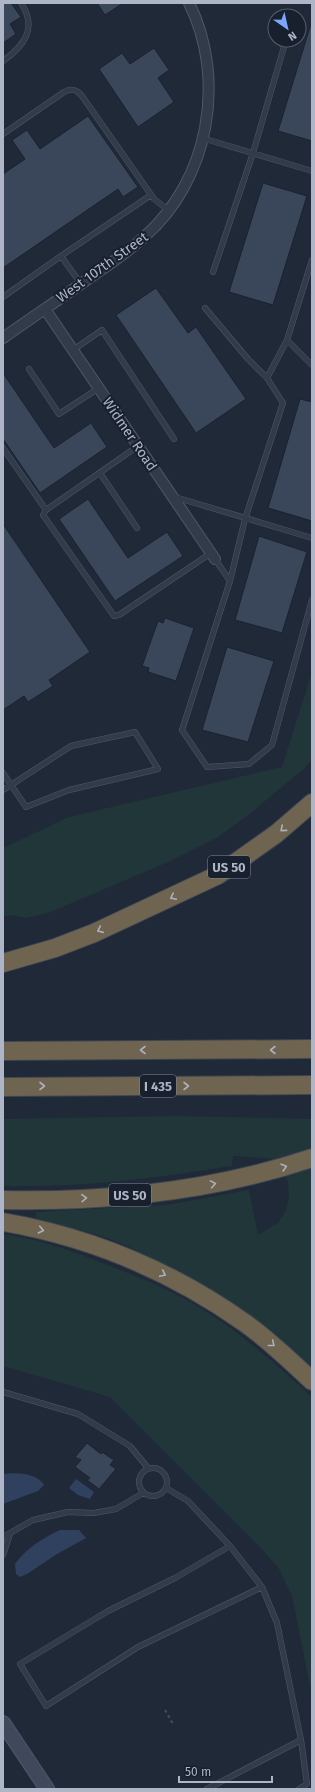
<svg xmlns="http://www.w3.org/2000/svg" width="315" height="1792" font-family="'Fira Sans',sans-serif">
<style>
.green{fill:#213639}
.water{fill:#2f415f}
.building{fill:#3a4659;stroke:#1a222f}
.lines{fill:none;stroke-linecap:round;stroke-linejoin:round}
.service-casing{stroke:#505867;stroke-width:6}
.minor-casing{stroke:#505867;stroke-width:12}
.secondary-casing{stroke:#505867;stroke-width:16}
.motorway-casing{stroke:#3d4553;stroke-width:20}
.path{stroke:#3e5357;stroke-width:2;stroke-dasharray:3 3;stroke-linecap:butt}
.service{stroke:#323b49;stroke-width:5}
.minor{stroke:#323b49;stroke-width:10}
.secondary{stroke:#40495c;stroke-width:14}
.motorway{stroke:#6f644f;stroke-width:18}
.oneway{stroke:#aab1c0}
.labels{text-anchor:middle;stroke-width:4;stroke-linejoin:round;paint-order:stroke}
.shield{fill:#18202d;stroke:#808898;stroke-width:1}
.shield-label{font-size:13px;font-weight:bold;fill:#adb5c6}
.street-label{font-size:14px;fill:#adb5c6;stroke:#18202d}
</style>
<rect width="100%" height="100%" fill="#1f2938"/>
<path class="green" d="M 312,672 L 312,760 L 305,768 L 247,816 L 218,837 L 166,863 L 48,913 L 26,918 L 11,915 L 3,917 L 3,848 L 69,817 L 282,767 Z
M 176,1116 L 312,1119 L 312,1368 C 270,1329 224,1297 173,1269 C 151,1257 128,1245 104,1237 C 81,1230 58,1225 36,1218 L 36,1212 L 166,1205 L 249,1190 L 258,1235 L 278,1223 L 286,1210 L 289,1195 L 288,1182 L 277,1159 L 233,1156 L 232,1166 C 156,1178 80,1188 3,1186 L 3,1119 Z
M 3,1234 C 40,1239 76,1252 110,1266 C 136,1276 161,1286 185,1299 C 232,1325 273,1361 312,1397 L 312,1696 L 292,1596 L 278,1567 L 260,1547 L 110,1397 L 3,1366 Z"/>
<path class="water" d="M 3,1474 C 14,1472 38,1473 44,1485 L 38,1491 L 3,1504 Z
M 76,1479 L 94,1492 L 90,1499 L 78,1495 L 69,1488 Z
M 60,1530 L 79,1530 L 86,1538 L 57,1554 L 27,1574 L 20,1577 L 16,1574 L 15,1564 C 29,1546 40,1540 60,1530 Z"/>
<path class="building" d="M 3,3 L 11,3 L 21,17 L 10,24 L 16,34 L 3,43 Z
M 97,3 L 123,3 L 105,15 Z
M 310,27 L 312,27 L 312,141 L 278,131 Z
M 154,48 L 169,70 L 158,78 L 174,102 L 138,127 L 99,69 L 122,53 L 130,64 Z
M 88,116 L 138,187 L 123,197 L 118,189 L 3,268 L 3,174 L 25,159 L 12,140 L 27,130 L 40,149 Z
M 263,183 L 307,196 L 273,305 L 229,292 Z
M 156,288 L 188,333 L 196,327 L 246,399 L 196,433 L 116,315 Z
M 3,373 L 54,448 L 91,423 L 107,447 L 40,493 L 3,439 Z
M 300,399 L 312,402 L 312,521 L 268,508 Z
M 88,499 L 128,558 L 167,532 L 183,556 L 115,601 L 59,519 Z
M 3,524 L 90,652 L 49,680 L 53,686 L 28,702 L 24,696 L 3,710 Z
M 259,536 L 307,552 L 282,633 L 235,620 Z
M 165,618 L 194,628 L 176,681 L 148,672 L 149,668 L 142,666 L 158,621 L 163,623 Z
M 227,647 L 274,661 L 248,742 L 202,730 Z
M 87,1443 L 101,1454 L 102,1452 L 114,1460 L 110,1465 L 116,1469 L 99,1489 L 87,1480 L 90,1478 L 75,1467 L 81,1460 L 75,1457 Z"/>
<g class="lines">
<defs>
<path id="service" d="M 3,61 C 24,46 38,28 21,3
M 3,134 L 64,92 C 71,88 76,89 82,96 L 154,199 L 168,210
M 202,138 L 312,171
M 61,256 L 151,195
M 312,260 L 287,340 L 312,365
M 213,272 L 253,153 L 286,40
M 3,297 L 61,256 L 81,284
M 205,308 L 248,359 L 267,378
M 73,350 L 102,330 L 174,439
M 29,369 L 59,414 L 99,388
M 138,446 L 46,510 L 43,515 L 114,616 L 119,615 L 211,553
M 3,448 L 46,510
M 100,473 L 137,528
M 175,497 L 312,538
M 215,559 L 230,581 L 182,730 L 207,767 L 249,764 L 272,745 L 312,600
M 230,581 L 245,519 L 283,403 L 267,378 L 287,340
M 3,773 L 26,807 L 69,790 L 158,769 L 135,732 L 71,746 L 11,785 L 3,790
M 3,1392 L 78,1414 L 130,1446 L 148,1468
M139 1482a14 14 0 1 1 28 0a14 14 0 1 1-28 0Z
M 166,1488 L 188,1501 L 230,1546 L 262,1587 L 277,1623 L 301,1740 L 307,1784 L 299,1789
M 3,1537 L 33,1520 L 68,1512 L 94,1513 L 116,1509 L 143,1493
M 230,1546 L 175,1578 L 108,1611 L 20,1664 L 46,1706 L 138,1647 L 262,1587
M 3,1555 L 10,1534
M 207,1789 L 301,1740"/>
<path id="minor" d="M 45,309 L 215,559
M 3,338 C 31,318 60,299 88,279 C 107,266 127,253 144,237 C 209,181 227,79 189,3"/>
<path id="secondary" d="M 3,1723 L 47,1789"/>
<path id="motorway" d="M 3,963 L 55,948 L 94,933 L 218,875 L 276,834 L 312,803
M 3,1051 L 312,1049
M 3,1087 L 312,1085
M 3,1200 C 107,1202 213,1191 312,1158
M 3,1222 C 90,1237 173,1272 245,1323 C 269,1340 291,1361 312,1381"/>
</defs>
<use href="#service" class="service-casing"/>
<use href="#minor" class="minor-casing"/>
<use href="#secondary" class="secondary-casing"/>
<use href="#motorway" class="motorway-casing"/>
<path class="path" d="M 165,1710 L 173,1724"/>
<use href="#service" class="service"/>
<use href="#minor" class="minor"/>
<use href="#secondary" class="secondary"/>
<use href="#motorway" class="motorway"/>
</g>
<defs><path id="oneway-chevron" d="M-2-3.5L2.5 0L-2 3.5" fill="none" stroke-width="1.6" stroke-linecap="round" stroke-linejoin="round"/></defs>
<g class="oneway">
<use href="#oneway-chevron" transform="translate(283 829) rotate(140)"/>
<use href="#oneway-chevron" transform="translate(173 897) rotate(154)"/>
<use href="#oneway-chevron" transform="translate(100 930) rotate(156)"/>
<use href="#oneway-chevron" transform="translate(143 1050) rotate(180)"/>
<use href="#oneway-chevron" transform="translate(273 1050) rotate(180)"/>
<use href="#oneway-chevron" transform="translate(42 1086)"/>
<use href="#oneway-chevron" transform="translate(186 1086)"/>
<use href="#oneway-chevron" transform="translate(284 1167) rotate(-16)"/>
<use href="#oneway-chevron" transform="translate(213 1184) rotate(-10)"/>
<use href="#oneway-chevron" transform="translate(84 1198) rotate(-2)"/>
<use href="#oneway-chevron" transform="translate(41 1230) rotate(12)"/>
<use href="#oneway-chevron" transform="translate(163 1274) rotate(25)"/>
<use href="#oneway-chevron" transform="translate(272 1344) rotate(39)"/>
</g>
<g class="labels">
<g class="shield">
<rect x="208" y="856" width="42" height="22" rx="3"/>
<rect x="140" y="1075" width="36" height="22" rx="3"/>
<rect x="109" y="1184" width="42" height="22" rx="3"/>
</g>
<g class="shield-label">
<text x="229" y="872">US 50</text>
<text x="158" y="1091">I 435</text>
<text x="130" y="1200">US 50</text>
</g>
<g class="street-label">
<text transform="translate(102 267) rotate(-36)" y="5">West 107th Street</text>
<text transform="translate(130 434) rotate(56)" y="5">Widmer Road</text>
</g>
</g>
<rect width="315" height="1792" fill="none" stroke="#adb5c6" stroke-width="8"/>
<g transform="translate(287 28) rotate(146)"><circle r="19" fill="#18202d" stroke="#545c6a"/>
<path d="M0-3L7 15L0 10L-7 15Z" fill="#7aa7fd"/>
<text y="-6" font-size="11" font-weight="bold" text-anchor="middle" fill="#adb5c6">N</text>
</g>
<path d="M179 1776v6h93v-6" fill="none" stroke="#adb5c6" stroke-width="2"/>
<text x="185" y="1776" font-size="12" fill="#adb5c6" stroke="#18202d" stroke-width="3" paint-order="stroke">50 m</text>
</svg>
